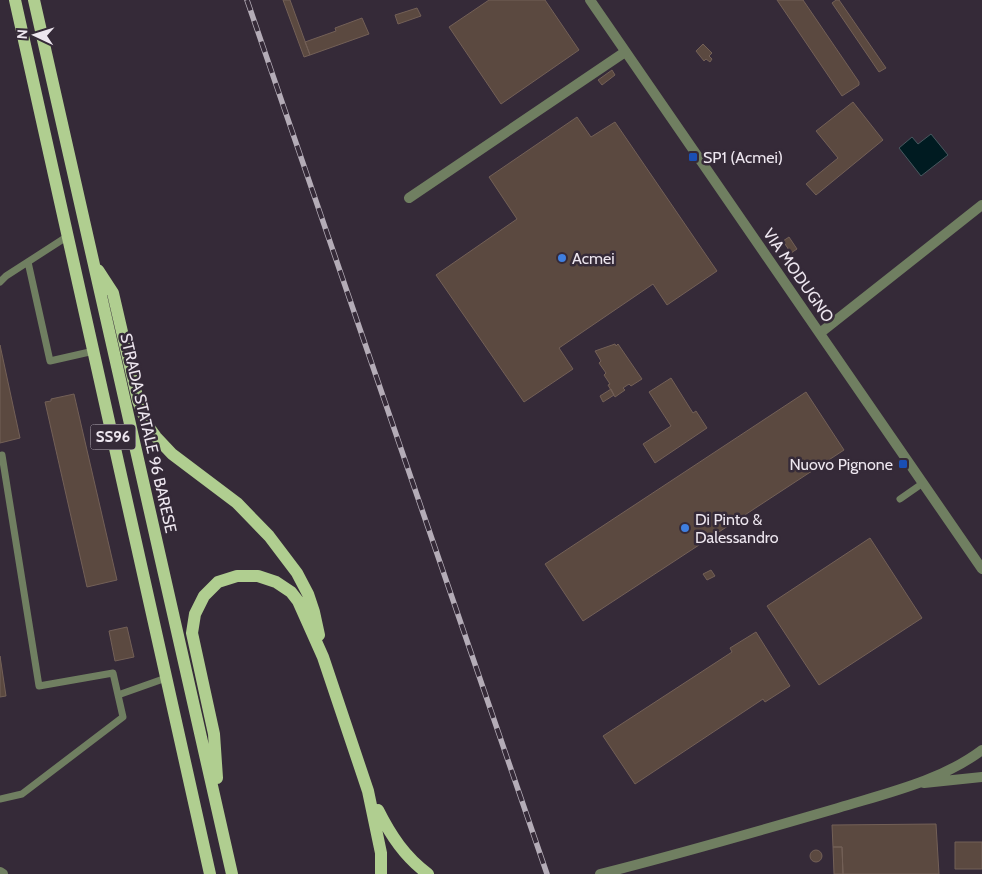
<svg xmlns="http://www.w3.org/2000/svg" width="982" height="874" font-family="Cabin,sans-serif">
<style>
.water{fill:#001b21;stroke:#47585f}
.building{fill:#5b4940;stroke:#736057}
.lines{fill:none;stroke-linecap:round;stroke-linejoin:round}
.service{stroke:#707f61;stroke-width:7}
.minor{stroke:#707f61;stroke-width:10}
.tertiary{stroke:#707f61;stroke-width:10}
.primary{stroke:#b0ce90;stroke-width:12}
.rail-casing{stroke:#b4acb7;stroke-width:5.5}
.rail{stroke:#352a38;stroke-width:4;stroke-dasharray:11;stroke-linecap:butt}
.transit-dot{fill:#1a4fb4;stroke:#352a38;stroke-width:2}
.shop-dot{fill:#3f7fe0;stroke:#352a38;stroke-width:2}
.labels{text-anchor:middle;stroke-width:5;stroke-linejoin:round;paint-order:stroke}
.shield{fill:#352a38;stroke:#b6aeb8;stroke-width:1}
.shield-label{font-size:15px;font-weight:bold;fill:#ede6ef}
.poi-label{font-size:16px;fill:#ede6ef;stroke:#352a38;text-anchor:start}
.street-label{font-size:16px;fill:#ede6ef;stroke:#352a38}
</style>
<rect width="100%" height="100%" fill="#352a38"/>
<path class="water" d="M 931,134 L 948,155 L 921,176 L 899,148 L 912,137 L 918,144 Z"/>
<path class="building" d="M 283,0 L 290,0 L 310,55 L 304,57 Z
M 489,0 L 545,0 L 579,50 L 501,104 L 449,27 Z
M 777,0 L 803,0 L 859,82 L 859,85 L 842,96 Z
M 836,0 L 839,0 L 886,68 L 879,72 L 832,3 Z
M 417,8 L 421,16 L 398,24 L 395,15 Z
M 362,18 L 369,34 L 310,55 L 305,42 L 336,31 L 335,28 Z
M 703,44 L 712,53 L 709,56 L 712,59 L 710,62 L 706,59 L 704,61 L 696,51 Z
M 612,70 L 615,75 L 602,85 L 598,80 Z
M 853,102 L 883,140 L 816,195 L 806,184 L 838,158 L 816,131 Z
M 577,117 L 591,137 L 615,122 L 717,271 L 667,305 L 653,284 L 559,348 L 573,369 L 524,402 L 436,275 L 517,219 L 489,177 Z
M 789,237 L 797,249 L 791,253 L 783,241 Z
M 615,344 L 616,346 L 618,344 L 642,379 L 631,386 L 629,384 L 623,388 L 625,390 L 615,397 L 608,385 L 610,384 L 604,375 L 606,373 L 599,363 L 601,361 L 595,351 Z
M 0,345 L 20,438 L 0,443 Z
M 671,378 L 693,413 L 696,411 L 707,428 L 655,463 L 643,444 L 671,426 L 649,392 Z
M 611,389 L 614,395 L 603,402 L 600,396 Z
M 806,392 L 844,450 L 583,621 L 545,564 Z
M 74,394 L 117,580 L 87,587 L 45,402 L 51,401 L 51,399 Z
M 870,538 L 922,618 L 819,685 L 767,606 Z
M 711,570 L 715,576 L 707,580 L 703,574 Z
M 127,627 L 134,657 L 115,661 L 109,631 Z
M 756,632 L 790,686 L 765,702 L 763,699 L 635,784 L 603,736 L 732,652 L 730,648 Z
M 0,656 L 6,696 L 0,697 Z
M 936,824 L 939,874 L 843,874 L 842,847 L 833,847 L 832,825 Z
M 955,842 L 982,842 L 982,869 L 955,869 Z
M 833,847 L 842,847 L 843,874 L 834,874 Z
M810 856a6 6 0 1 1 12 0a6 6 0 1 1-12 0Z"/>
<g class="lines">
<path class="service" d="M 28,262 L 50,361 L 94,351
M 0,282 L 6,276 L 68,236
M 900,499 L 923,483
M 118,695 L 166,678
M 0,799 L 22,794 L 123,717 L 113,673 L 39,686 L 2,455"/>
<path class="minor" d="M 590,0 L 982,569
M 409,198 L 625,52
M 820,333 L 982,205"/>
<path class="tertiary" d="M 924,783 L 982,777
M 0,872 L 3,874
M 600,874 C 680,854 759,831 838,808 C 887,793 941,781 982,750"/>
<path class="primary" d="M 15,0 L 210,874
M 34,0 L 232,874
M 98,270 L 113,293 L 138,401 L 148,426 L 156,437 L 172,454 L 237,503 L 269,536 L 297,573 L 308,594 L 314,612 L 319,635
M 217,778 L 214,734 L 192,633 L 195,614 L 204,596 L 218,582 L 237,576 L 258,576 L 276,582 L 291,592 L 298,601 L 323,657 L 368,791 L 381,853 L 381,874
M 378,810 C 391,836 405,857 428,874"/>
<defs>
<path id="rail" d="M 247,0 L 547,874"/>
</defs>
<use href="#rail" class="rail-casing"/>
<use href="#rail" class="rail"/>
</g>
<g class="transit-dot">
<rect x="688" y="152" width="10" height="10" rx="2.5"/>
<rect x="898" y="459" width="10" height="10" rx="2.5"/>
</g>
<g class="shop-dot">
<circle cx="562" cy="258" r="5"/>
<circle cx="685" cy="528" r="5"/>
</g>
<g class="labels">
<rect class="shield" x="90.5" y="424.5" width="45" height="25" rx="4"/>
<g class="shield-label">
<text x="113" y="442">SS96</text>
</g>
<g class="poi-label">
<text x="703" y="163">SP1 (Acmei)</text>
<text x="572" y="264">Acmei</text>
<text x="893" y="470" text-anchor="end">Nuovo Pignone</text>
<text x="695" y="525">Di Pinto &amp;<tspan x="695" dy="18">Dalessandro</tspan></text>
</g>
<g class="street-label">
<text transform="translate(799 275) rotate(55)" y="6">VIA MODUGNO</text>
<text transform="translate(149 433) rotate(77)" y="6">STRADA STATALE 96 BARESE</text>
</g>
</g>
<g transform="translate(35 35) rotate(274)" stroke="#352a38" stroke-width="4" paint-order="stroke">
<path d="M0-4L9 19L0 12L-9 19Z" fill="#ede6ef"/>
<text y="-8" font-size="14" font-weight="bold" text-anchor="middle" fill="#ede6ef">N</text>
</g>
</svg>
